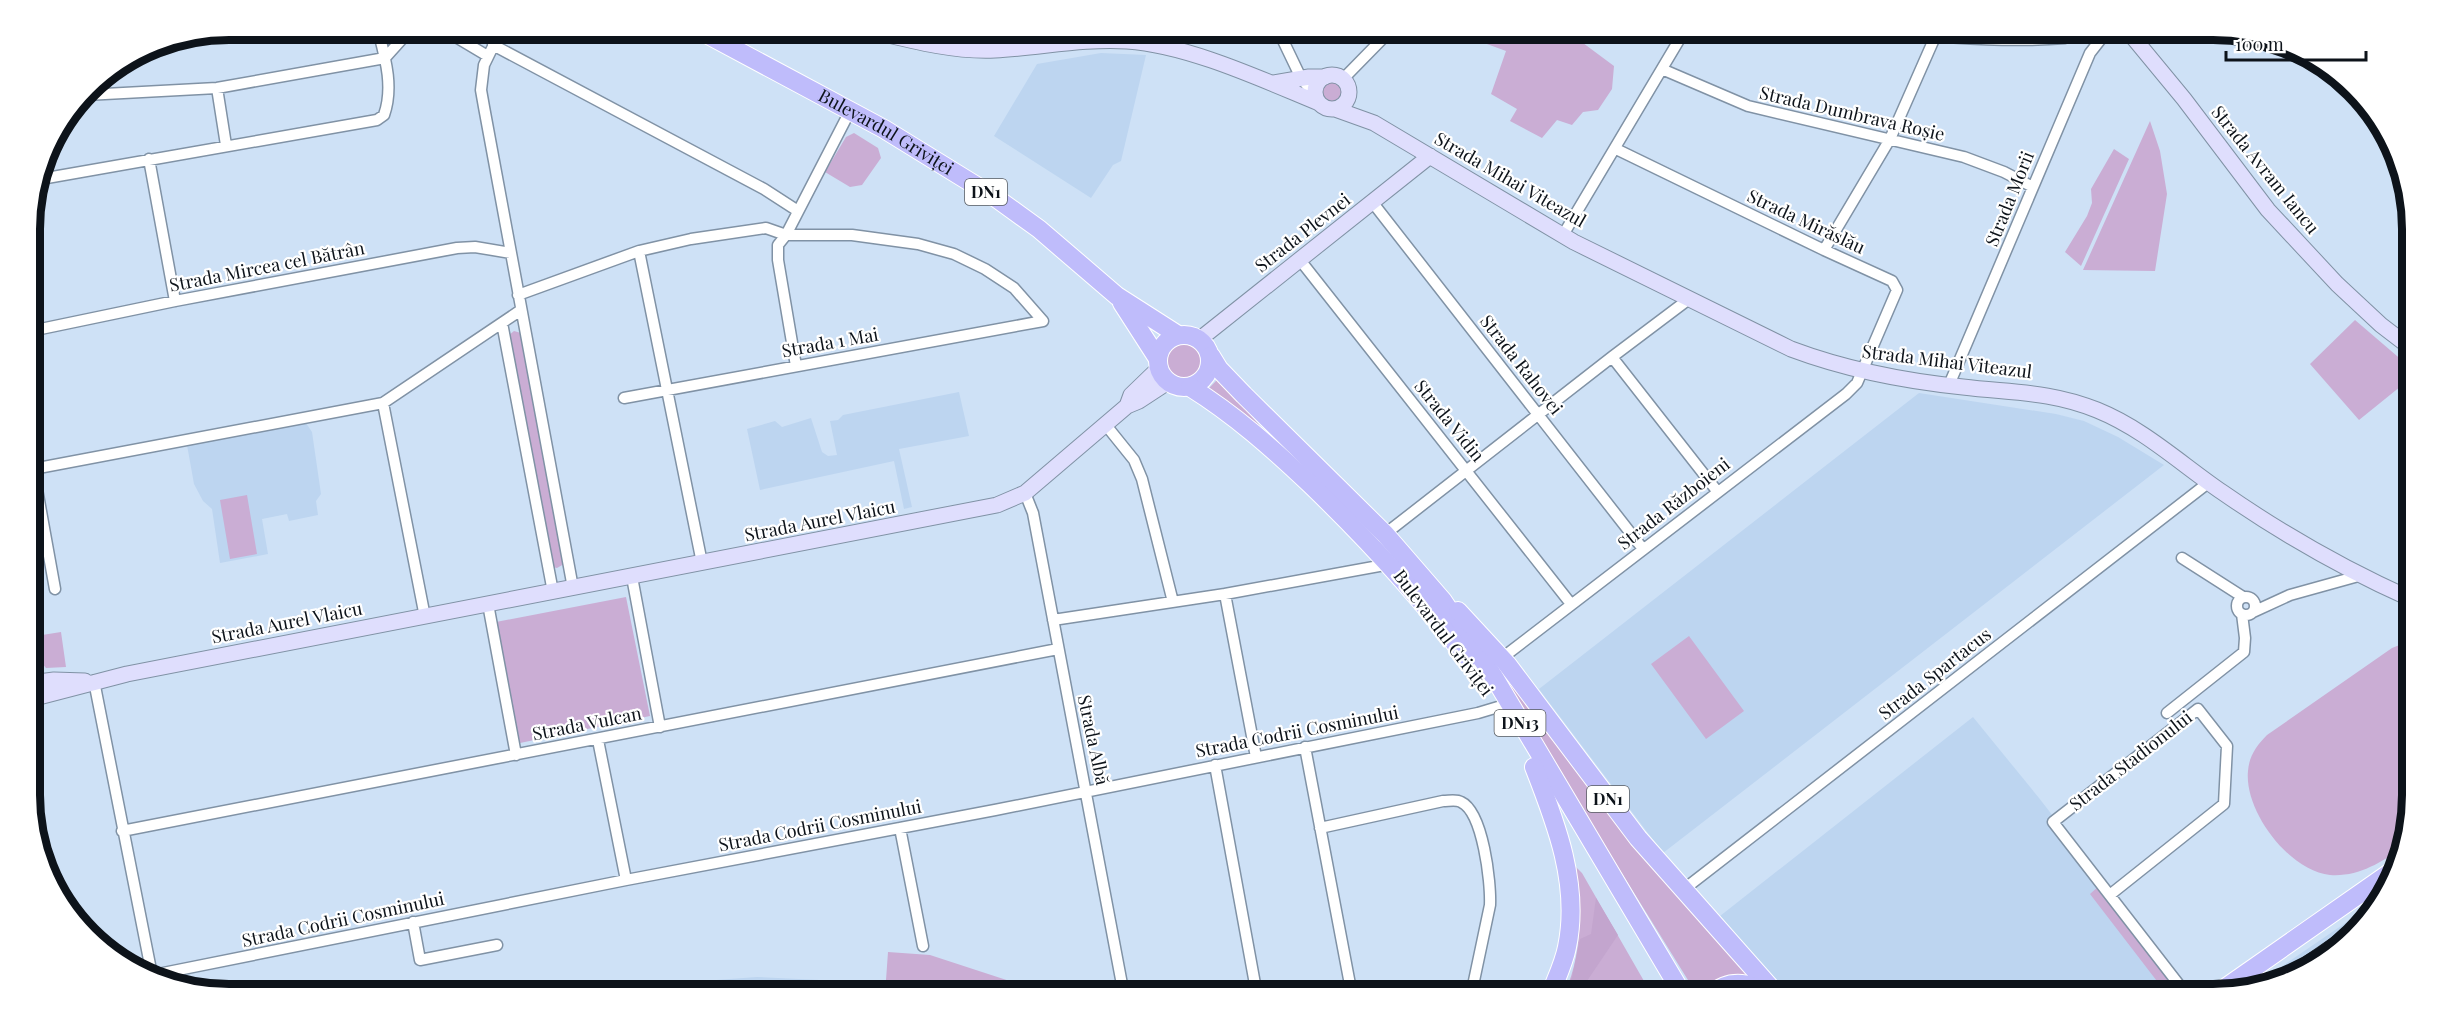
<svg xmlns="http://www.w3.org/2000/svg" width="2442" height="1025" font-family="'Playfair Display',serif">
<style>
.built{fill:#bdd5f0}
.green{fill:#caadd4}
.forest{fill:#c3a5ce}
.lines{fill:none;stroke-linecap:round;stroke-linejoin:round}
.street-casing{stroke:#8092a5;stroke-width:13}
.secondary-casing{stroke:#8092a5;stroke-width:17}
.primary-casing{stroke:#fff;stroke-width:20}
.street{stroke:#fff;stroke-width:10}
.secondary{stroke:#dfdefd;stroke-width:15}
.primary{stroke:#bfbcfb;stroke-width:18}
.rail-casing{stroke:#2e363f;stroke-width:5}
.rail{stroke:#fff;stroke-width:3;stroke-dasharray:9;stroke-linecap:butt}
.labels{text-anchor:middle;stroke-width:4.5;stroke-linejoin:round;paint-order:stroke}
.shield{fill:#fff;stroke:#565a5f;stroke-width:1.5}
.shield-label{font-size:16px;font-weight:bold;fill:#0d131a}
.street-label{font-size:18px;fill:#0d131a;stroke:#fff}
.rim{fill:none;stroke:#0d131a;stroke-width:8}
</style>
<rect width="100%" height="100%" fill="#cee1f6"/>
<path class="built" d="M 1101,53 L 1146,55 L 1121,161 L 1113,165 L 1091,198 L 994,136 L 1037,64 Z
M 959,392 L 969,436 L 899,449 L 912,507 L 904,509 L 894,461 L 760,490 L 747,429 L 775,421 L 782,427 L 811,418 L 822,452 L 828,456 L 837,455 L 830,421 L 838,420 L 843,415 Z
M 1919,393 L 2056,414 L 2084,421 L 2118,437 L 2164,465 L 1663,853 L 1539,689 Z
M 306,423 L 312,432 L 321,494 L 316,501 L 318,515 L 289,521 L 287,514 L 262,519 L 268,554 L 220,563 L 212,509 L 203,501 L 194,484 L 187,445 Z
M 1973,717 L 2039,798 L 2192,995 L 1774,995 L 1715,920 Z
M 2382,898 L 2371,917 L 2337,949 L 2315,964 L 2256,984 Z
M 757,977 L 882,983 L 922,995 L 595,995 L 649,985 Z"/>
<path class="green" d="M 1479,30 L 1538,30 L 1559,36 L 1563,30 L 1588,30 L 1583,43 L 1614,66 L 1612,89 L 1598,110 L 1583,112 L 1572,125 L 1557,120 L 1542,138 L 1510,121 L 1517,109 L 1491,94 L 1506,51 L 1476,40 Z
M1319 92a12 12 0 1 1 24 0a12 12 0 1 1-24 0Z
M 2150,121 L 2160,151 L 2167,194 L 2155,271 L 2083,270 Z
M 854,133 L 878,148 L 881,158 L 862,185 L 850,187 L 825,172 L 846,137 Z
M 2114,149 L 2129,159 L 2081,266 L 2065,252 L 2087,216 L 2092,203 L 2091,189 Z
M 2355,320 L 2411,368 L 2411,378 L 2359,420 L 2310,364 Z
M 514,331 L 521,333 L 564,564 L 557,568 L 552,567 L 509,335 Z
M1163 361a21 21 0 1 1 42 0a21 21 0 1 1-42 0Z
M 1218,379 L 1263,429 L 1260,432 L 1208,389 Z
M 247,495 L 257,554 L 230,559 L 220,500 Z
M 626,597 L 650,716 L 520,743 L 496,622 Z
M 61,632 L 66,667 L 46,668 L 40,661 L 36,636 Z
M 1689,636 L 1744,711 L 1706,739 L 1651,664 Z
M 2412,640 L 2412,796 L 2402,848 C 2380,863 2358,877 2330,875 C 2289,871 2244,811 2248,771 C 2249,756 2257,745 2267,735 L 2392,648 Z
M 1494,664 L 1753,983 L 1703,995 L 1696,993 L 1493,665 Z
M 1576,867 L 1582,873 L 1652,995 L 1629,989 L 1594,991 L 1588,995 L 1564,995 C 1583,953 1581,912 1576,867 Z
M 2100,885 L 2183,995 L 2157,995 L 2163,989 L 2090,894 Z
M 888,952 L 930,955 L 1028,987 L 1025,995 L 941,995 L 886,980 Z"/>
<path class="forest" d="M 1596,898 L 1618,935 L 1587,981 L 1588,995 L 1564,995 L 1572,977 L 1580,939 L 1591,934 Z"/>
<g class="lines">
<defs>
<path id="street" d="M 444,30 L 486,55
M 501,30 L 484,65 L 481,90 L 484,107 L 573,588
M 1278,30 L 1301,78 L 1315,95
M 1883,30 C 1944,38 2004,43 2065,38
M 493,45 L 764,189 L 798,211
M 1664,70 L 1748,106 L 1964,157 L 2004,172 L 2033,187
M 1343,79 L 1391,30
M 217,88 L 226,145
M 86,95 L 217,88 L 385,58 L 403,38 L 420,30
M 149,159 L 175,301
M 41,179 L 377,120 L 384,115 C 394,87 385,57 378,30
M 1373,203 L 1643,549
M 1563,235 L 1685,30
M 1824,250 L 1890,139 L 1935,37
M 639,251 L 702,563
M 1300,260 L 1571,604
M 518,295 L 639,251 L 691,239 L 766,228 L 786,235 L 852,235 L 918,244 L 954,254 L 985,269 L 1014,288 L 1043,321 L 624,398
M 502,323 L 553,592
M 31,331 L 175,301 L 457,248 L 475,247 L 511,253
M 1612,357 L 1717,491
M 796,366 L 778,260 L 778,245 L 786,235 L 850,111
M 1949,385 L 2090,53 L 2108,30
M 383,403 L 425,617
M 1105,424 L 1134,460 L 1142,479 L 1173,602
M 31,456 L 55,589
M 33,469 L 383,403 L 521,310
M 1025,493 L 1033,513 L 1124,995
M 1385,534 L 1612,357 L 1689,299
M 2182,558 L 2243,597
M 632,577 L 660,727
M 1225,594 L 1256,757
M2237 606a9 9 0 1 1 18 0a9 9 0 1 1-18 0Z
M 488,604 L 516,755
M 2253,612 L 2290,595 L 2362,575
M 1053,620 L 1225,594 L 1390,564
M 1502,658 L 1846,394 L 1857,383 L 1897,290 L 1892,281 L 1824,250 L 1616,149
M 94,681 L 152,975
M 2167,713 L 2244,652 L 2245,638 L 2242,614
M 598,740 L 626,880
M 1305,747 L 1352,995
M 1215,765 L 1257,995
M 900,828 L 923,946
M 1320,828 L 1443,801 C 1449,801 1456,799 1461,802 C 1483,812 1491,882 1490,905 L 1471,995
M 122,831 L 1058,649
M 1683,890 L 2208,483
M 2111,894 L 2224,804 L 2227,746 L 2198,709 L 2053,822 L 2187,995
M 413,922 L 420,960 L 497,945
M 148,976 L 626,880 L 995,810 L 1478,713 L 1498,707"/>
<path id="secondary" d="M 868,30 C 909,40 953,52 995,50 C 1039,48 1083,38 1127,41 C 1188,45 1263,80 1319,103
M 2127,30 L 2184,99 L 2268,210 L 2337,284 L 2381,325 L 2411,348
M1315 92a17 17 0 1 1 34 0a17 17 0 1 1-34 0Z
M 1274,83 L 1309,77 L 1325,77
M 1335,109 L 1374,123 L 1574,242 L 1791,349 C 1847,370 1904,381 1963,387 C 2012,393 2050,391 2097,410 C 2144,429 2181,464 2222,492 C 2281,533 2346,570 2411,599
M 1200,339 L 1430,156
M 1127,406 L 1131,395 L 1159,368
M 31,683 L 54,680 L 85,681
M 31,699 L 127,674 L 997,505 L 1025,493 L 1127,406 L 1139,401 L 1168,382
M 2321,962 L 2328,958"/>
<g id="primary">
<path id="s1" d="M 699,30 L 884,129 L 996,198 L 1039,229 L 1117,296 L 1178,335"/>
<path d="M 1122,303 L 1158,359"/>
<circle cx="1184" cy="361" r="26"/>
<path d="M 1211,356 L 1219,369 L 1244,395 L 1385,534 L 1443,601 L 1494,677 L 1683,995"/>
<path d="M 1190,387 C 1235,415 1273,449 1311,485 C 1369,541 1419,595 1467,659"/>
<path d="M 1458,611 L 1507,664 L 1638,838 L 1777,995"/>
<path d="M 1534,767 C 1556,823 1580,885 1567,947 C 1564,963 1556,979 1550,995"/>
<path d="M 1598,995 L 1618,992 L 1639,995"/>
<path d="M 1711,995 C 1727,980 1749,980 1764,995"/>
<path d="M 2215,995 L 2398,867"/>
</g>
</defs>
<use href="#street" class="street-casing"/>
<use href="#secondary" class="secondary-casing"/>
<use href="#primary" class="primary-casing"/>
<use href="#street" class="street"/>
<use href="#secondary" class="secondary"/>
<use href="#primary" class="primary"/>
<defs>
<path id="rail" d="M 2278,977 L 2374,911
M 662,995 L 780,988 L 860,995"/>
</defs>
<use href="#rail" class="rail-casing"/>
<use href="#rail" class="rail"/>
</g>
<g class="labels">
<g class="shield">
<rect x="965" y="179" width="42" height="26" rx="4.5"/>
<rect x="1494.5" y="710" width="51" height="26" rx="4.5"/>
<rect x="1587" y="786" width="42" height="26" rx="4.5"/>
</g>
<g class="shield-label">
<text x="986" y="198">DN1</text>
<text x="1520" y="729">DN13</text>
<text x="1608" y="805">DN1</text>
</g>
<g class="street-label">
<text transform="translate(1852 114) rotate(13)" y="6">Strada Dumbrava Roșie</text>
<text dy="6" stroke="none"><textPath href="#s1" startOffset="213">Bulevardul Griviței</textPath></text>
<text transform="translate(2265 170) rotate(51)" y="6">Strada Avram Iancu</text>
<text transform="translate(1510 180) rotate(30)" y="6">Strada Mihai Viteazul</text>
<text transform="translate(2010 199) rotate(-68)" y="6">Strada Morii</text>
<text transform="translate(1806 222) rotate(25)" y="6">Strada Mirăslău</text>
<text transform="translate(1303 233) rotate(-38)" y="6">Strada Plevnei</text>
<text transform="translate(267 267) rotate(-11)" y="6">Strada Mircea cel Bătrân</text>
<text transform="translate(830 343) rotate(-10)" y="6">Strada 1 Mai</text>
<text transform="translate(1947 362) rotate(7)" y="6">Strada Mihai Viteazul</text>
<text transform="translate(1521 365) rotate(52)" y="6">Strada Rahovei</text>
<text transform="translate(1449 421) rotate(51)" y="6">Strada Vidin</text>
<text transform="translate(1674 504) rotate(-38)" y="6">Strada Războieni</text>
<text transform="translate(820 521) rotate(-11)" y="6">Strada Aurel Vlaicu</text>
<text transform="translate(287 623) rotate(-11)" y="6">Strada Aurel Vlaicu</text>
<text transform="translate(1443 633) rotate(53)" y="6">Bulevardul Griviței</text>
<text transform="translate(1935 674) rotate(-38)" y="6">Strada Spartacus</text>
<text transform="translate(587 724) rotate(-11)" y="6">Strada Vulcan</text>
<text transform="translate(1297 732) rotate(-11)" y="6">Strada Codrii Cosminului</text>
<text transform="translate(1093 740) rotate(78)" y="6">Strada Albă</text>
<text transform="translate(2131 761) rotate(-38)" y="6">Strada Stadionului</text>
<text transform="translate(820 826) rotate(-11)" y="6">Strada Codrii Cosminului</text>
<text transform="translate(343 920) rotate(-12)" y="6">Strada Codrii Cosminului</text>
</g>
</g>
<path d="M0 0H2442V1025H0ZM229 40H2213A189 189 0 0 1 2402 229V795A189 189 0 0 1 2213 984H229A189 189 0 0 1 40 795V229A189 189 0 0 1 229 40Z" fill="#fff" fill-rule="evenodd"/>
<path class="rim" d="M229 40H2213A189 189 0 0 1 2402 229V795A189 189 0 0 1 2213 984H229A189 189 0 0 1 40 795V229A189 189 0 0 1 229 40Z"/>
<path d="M2226 51v9h140v-9" fill="none" stroke="#0d131a" stroke-width="3"/>
<text x="2235" y="51" font-size="18" fill="#0d131a" stroke="#ffffff" stroke-width="4.5" paint-order="stroke">100 m</text>
</svg>
